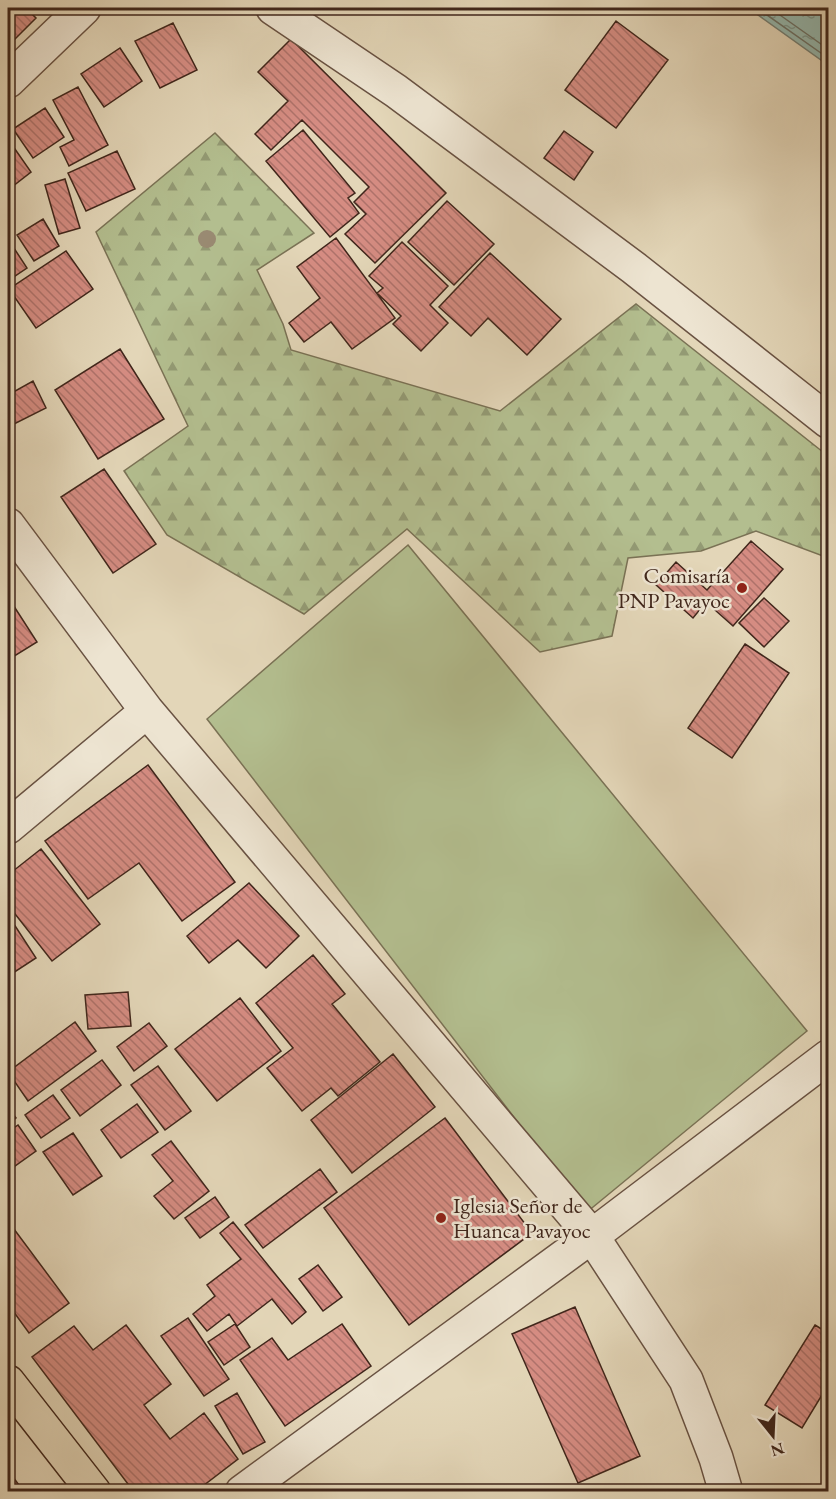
<svg xmlns="http://www.w3.org/2000/svg" width="836" height="1499" font-family="'EB Garamond',serif">
<style>
.forest{fill:url(#forest-firs);stroke:#7a7255;stroke-width:1.5}
.garden{fill:#b3be8f;stroke:#7a7255;stroke-width:1.5}
.water{fill:url(#water-ripples);stroke:#737e74;stroke-width:1.5}
.lines{fill:none;stroke-linecap:round;stroke-linejoin:round}
.shore{stroke:#6a7066;stroke-width:1.5}
.building{fill:url(#building-back-hatch);stroke:#40261b;stroke-width:1.5}
.minor-casing{stroke:#695242;stroke-width:36}
.major-casing{stroke:#40261b;stroke-width:36}
.minor{stroke:#ede4d1;stroke-width:33}
.major{stroke:#e3d6b8;stroke-width:33}
.tree{fill:#998a72}
.poi-dot{fill:#8f2418;stroke:#ede4d1;stroke-width:2}
.labels{text-anchor:middle;stroke-width:5;stroke-linejoin:round;paint-order:stroke}
.poi-label{font-size:22px;fill:#40261b;stroke:#ede4d1;text-anchor:end}
</style>
<defs>
<pattern id="forest-firs" width="22" height="20" patternUnits="userSpaceOnUse" patternTransform="scale(1.5)"><rect width="22" height="20" fill="#b3be8f"/><path d="M5 1l3.5 6h-7zM16 11l3.5 6h-7z" fill="#939a74"/></pattern>
<pattern id="water-ripples" width="26" height="14" patternUnits="userSpaceOnUse" patternTransform="scale(1.5)"><rect width="26" height="14" fill="#95b9b0"/><path d="M2 4q2-2 4 0t4 0M15 11q2-2 4 0t4 0" fill="none" stroke="#7b968e"/></pattern>
<pattern id="building-back-hatch" width="6" height="6" patternUnits="userSpaceOnUse" patternTransform="scale(1.5)"><rect width="6" height="6" fill="#d58c82"/><path d="M-1 5l2 2M0 0l6 6M5-1l2 2" fill="none" stroke="#ae726a"/></pattern>
</defs>
<rect width="100%" height="100%" fill="#e3d6b8"/>
<filter id="stains"><feTurbulence type="fractalNoise" baseFrequency=".00333" numOctaves="4"/><feColorMatrix values="0 0 0 0 .2 0 0 0 0 .09 0 0 0 0 .02 0 0 0 .5 -.17"/></filter>
<radialGradient id="worn" r=".72"><stop offset=".6" stop-color="#630" stop-opacity="0"/><stop offset="1" stop-color="#630" stop-opacity=".3"/></radialGradient>
<path class="forest" d="M 215,133 L 314,233 L 257,270 L 283,324 L 291,350 L 500,411 L 636,304 L 828,456 L 828,531 L 823,556 L 756,531 L 701,551 L 628,558 L 612,636 L 540,652 L 407,529 L 304,614 L 167,535 L 124,471 L 188,426 L 96,232 Z"/>
<path class="garden" d="M 408,545 L 807,1031 L 587,1212 L 207,719 Z"/>
<path class="water" d="M 747,8 L 828,8 L 828,65 L 751,10 Z"/>
<g class="lines">
<path class="shore" d="M 757,8 L 828,58
M 770,8 L 828,49"/>
</g>
<path class="building" d="M 8,8 L 26,8 L 36,18 L 8,46 Z
M 616,21 L 668,60 L 616,128 L 565,90 Z
M 173,23 L 197,70 L 160,88 L 135,41 Z
M 291,39 L 446,193 L 375,263 L 345,234 L 366,214 L 354,202 L 369,187 L 302,120 L 271,150 L 255,134 L 288,101 L 258,72 Z
M 120,48 L 142,81 L 104,107 L 81,74 Z
M 78,87 L 108,145 L 69,166 L 60,147 L 74,140 L 53,100 Z
M 45,108 L 64,137 L 33,158 L 13,129 Z
M 303,130 L 355,193 L 348,198 L 359,213 L 330,237 L 266,161 Z
M 564,131 L 593,152 L 574,180 L 544,158 Z
M 8,139 L 31,172 L 8,190 Z
M 117,151 L 135,189 L 86,211 L 68,173 Z
M 65,179 L 80,228 L 59,234 L 45,185 Z
M 447,201 L 494,244 L 454,285 L 408,242 Z
M 43,219 L 59,246 L 34,261 L 17,235 Z
M 336,238 L 395,318 L 352,349 L 331,322 L 304,342 L 289,323 L 320,298 L 297,267 Z
M 8,239 L 27,268 L 9,280 L 8,277 Z
M 402,242 L 448,286 L 430,305 L 448,323 L 421,351 L 393,324 L 401,316 L 377,293 L 383,288 L 369,276 Z
M 66,251 L 93,289 L 36,328 L 9,289 Z
M 490,253 L 561,319 L 527,355 L 488,318 L 471,336 L 439,307 Z
M 120,349 L 164,419 L 98,459 L 55,390 Z
M 33,381 L 46,408 L 8,427 L 8,395 Z
M 104,469 L 156,544 L 113,573 L 61,497 Z
M 751,541 L 783,569 L 733,626 L 706,602 L 693,618 L 656,585 L 676,562 L 707,590 Z
M 8,597 L 37,642 L 8,660 Z
M 764,598 L 789,621 L 764,647 L 739,623 Z
M 745,644 L 789,673 L 732,758 L 688,728 Z
M 148,765 L 235,882 L 182,921 L 139,863 L 88,899 L 45,841 Z
M 41,849 L 100,924 L 52,961 L 8,905 L 8,875 Z
M 249,883 L 299,936 L 266,968 L 238,940 L 209,963 L 187,936 Z
M 8,915 L 36,958 L 10,975 L 8,972 Z
M 313,955 L 345,994 L 332,1004 L 380,1062 L 338,1096 L 331,1088 L 302,1111 L 267,1068 L 293,1048 L 256,1003 Z
M 128,992 L 131,1026 L 88,1029 L 85,995 Z
M 240,998 L 281,1051 L 217,1101 L 175,1049 Z
M 75,1022 L 96,1051 L 28,1101 L 8,1072 Z
M 149,1023 L 167,1046 L 134,1071 L 117,1047 Z
M 393,1054 L 435,1107 L 352,1173 L 311,1120 Z
M 102,1060 L 121,1085 L 80,1116 L 61,1090 Z
M 158,1066 L 191,1111 L 165,1130 L 131,1085 Z
M 53,1095 L 70,1118 L 41,1138 L 25,1115 Z
M 137,1104 L 158,1132 L 121,1158 L 101,1130 Z
M 8,1107 L 16,1118 L 8,1125 Z
M 445,1118 L 532,1233 L 409,1325 L 324,1208 Z
M 18,1125 L 36,1151 L 8,1171 L 8,1132 Z
M 73,1133 L 102,1176 L 73,1195 L 43,1152 Z
M 171,1141 L 209,1191 L 174,1219 L 154,1196 L 173,1181 L 152,1155 Z
M 320,1169 L 337,1192 L 263,1248 L 245,1225 Z
M 215,1197 L 229,1217 L 200,1238 L 185,1218 Z
M 8,1221 L 69,1303 L 29,1333 L 8,1304 Z
M 233,1222 L 306,1312 L 292,1324 L 272,1299 L 237,1326 L 229,1314 L 207,1331 L 193,1314 L 215,1296 L 207,1285 L 241,1259 L 220,1233 Z
M 318,1265 L 342,1297 L 323,1311 L 299,1279 Z
M 575,1307 L 640,1456 L 578,1483 L 512,1334 Z
M 188,1318 L 229,1379 L 204,1396 L 161,1336 Z
M 235,1324 L 250,1347 L 224,1365 L 208,1342 Z
M 342,1324 L 371,1366 L 285,1426 L 240,1360 L 272,1338 L 288,1360 Z
M 126,1325 L 171,1384 L 144,1405 L 170,1439 L 204,1413 L 238,1459 L 195,1492 L 134,1492 L 32,1357 L 74,1326 L 93,1350 Z
M 815,1325 L 828,1333 L 828,1385 L 802,1428 L 765,1405 Z
M 237,1393 L 265,1442 L 243,1454 L 215,1406 Z
M 8,1470 L 24,1492 L 8,1492 Z"/>
<g class="lines">
<defs>
<path id="minor" d="M 273,8 L 396,91 L 634,268 L 828,421
M 8,81 L 84,8
M 8,525 L 147,711 L 592,1236 L 242,1492
M 8,827 L 147,711
M 726,1492 L 716,1458 L 686,1380 L 592,1236 L 828,1057"/>
<path id="major" d="M 8,1382 L 94,1492"/>
</defs>
<use href="#minor" class="minor-casing"/>
<use href="#major" class="major-casing"/>
<use href="#minor" class="minor"/>
<use href="#major" class="major"/>
</g>
<circle class="tree" cx="207" cy="239" r="9"/>
<g class="poi-dot">
<circle cx="742" cy="588" r="6"/>
<circle cx="441" cy="1218" r="6"/>
</g>
<g class="labels">
<g class="poi-label">
<text x="730" y="583">Comisaría<tspan x="730" dy="25">PNP Pavayoc</tspan></text>
<text x="453" y="1213" text-anchor="start">Iglesia Señor de<tspan x="453" dy="25">Huanca Pavayoc</tspan></text>
</g>
</g>
<rect width="836" height="1499" fill="none" stroke="#e3d6b8" stroke-width="30"/>
<rect x="9" y="9" width="818" height="1481" fill="none" stroke="#40261b" stroke-width="3"/>
<rect x="15" y="15" width="806" height="1469" fill="none" stroke="#40261b" stroke-width="1.5"/>
<g transform="translate(773 1436) rotate(162)" stroke="#ede4d1" stroke-width="4.5" paint-order="stroke">
<path d="M0-4.5L10 22L0 15L-10 22Z" fill="#40261b"/>
<text y="-9" font-size="16" font-weight="bold" text-anchor="middle" fill="#40261b">N</text>
</g>
<rect width="100%" height="100%" filter="url(#stains)"/>
<rect width="100%" height="100%" fill="url(#worn)"/>
</svg>
